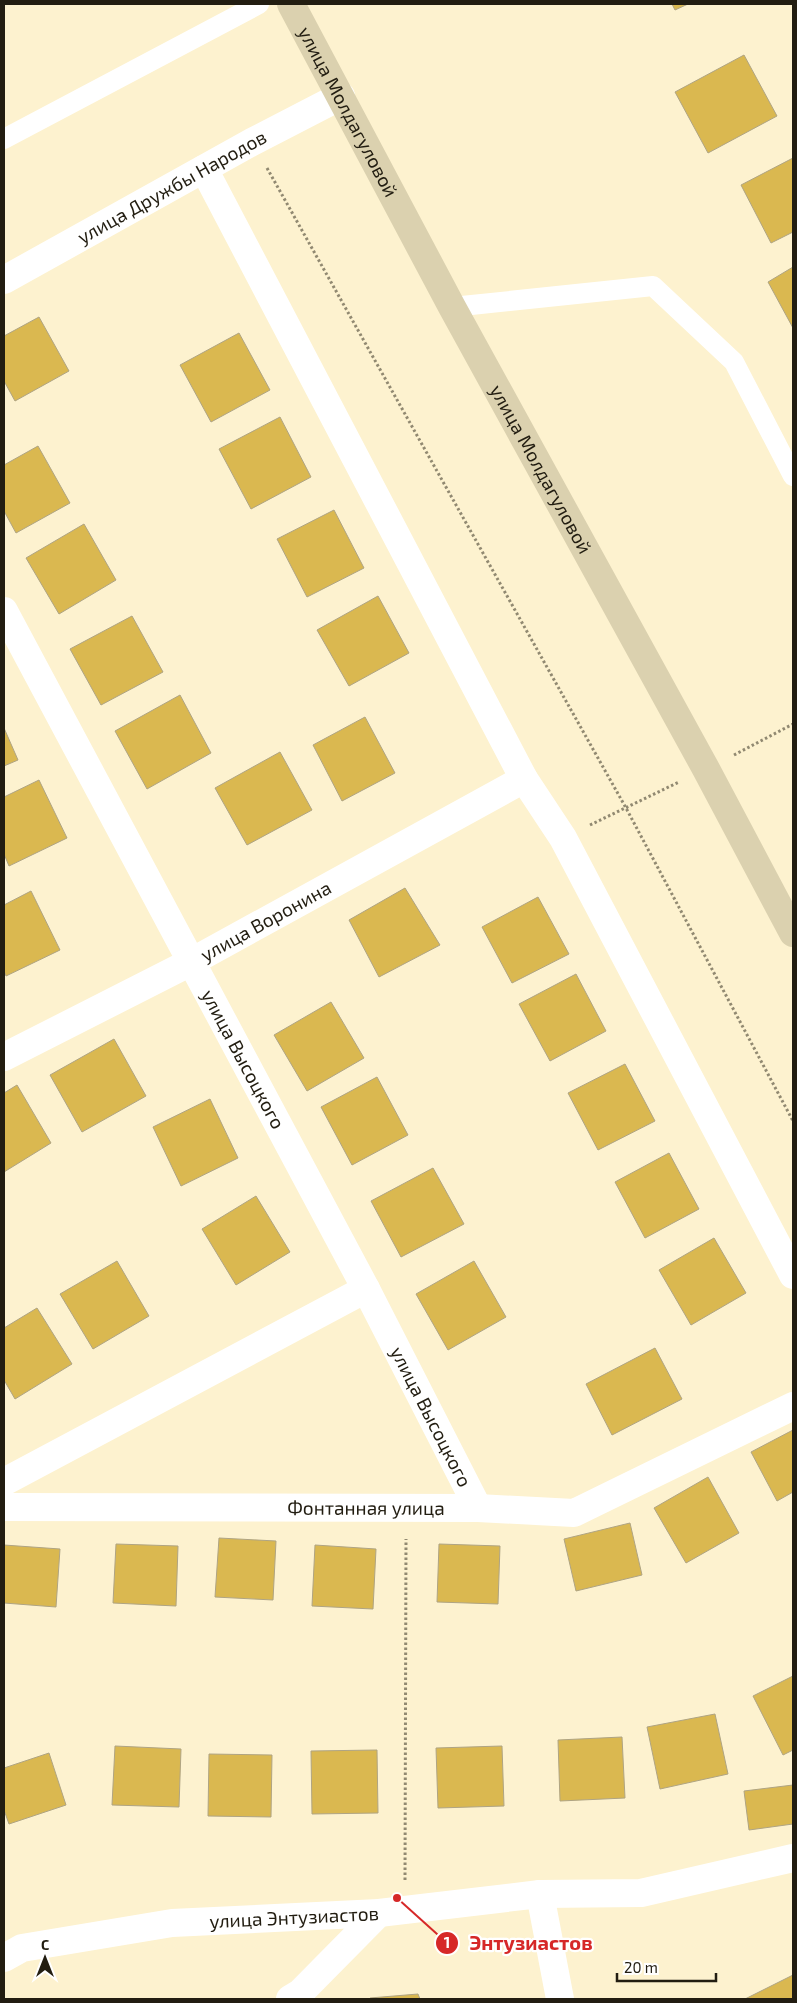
<svg xmlns="http://www.w3.org/2000/svg" width="797" height="2003" font-family="'Exo 2',sans-serif">
<style>
.building{fill:#dab850;stroke:#afa483}
.lines{fill:none;stroke-linecap:round;stroke-linejoin:round}
.path{stroke:#918971;stroke-width:3;stroke-dasharray:2.5 2.5;stroke-linecap:butt}
.lane{stroke:#fff;stroke-width:20}
.street{stroke:#fff;stroke-width:28}
.secondary{stroke:#dbd1af;stroke-width:28}
.labels{text-anchor:middle;stroke-width:4.5;stroke-linejoin:round;paint-order:stroke}
.street-label{font-size:19px;fill:#221d11;stroke:#fff}
.leader{fill:none;stroke:#d62828;stroke-width:2}
.callout-dot{fill:#d62828;stroke:#fff;stroke-width:2}
.mark-label{font-size:15px;text-anchor:middle;font-weight:bold;fill:#fff}
.callout-label{font-size:20px;text-anchor:middle;font-weight:bold;fill:#d62828;stroke:#fff;stroke-width:4.5;stroke-linejoin:round;paint-order:stroke}
</style>
<rect width="100%" height="100%" fill="#fdf2cf"/>
<path class="building" d="M 672,4 L 688,4 L 675,10 Z
M 744,55 L 777,116 L 708,153 L 675,92 Z
M 793,158 L 793,232 L 771,243 L 741,185 Z
M 793,267 L 793,328 L 768,282 Z
M 39,317 L 69,371 L 15,401 L 4,381 L 4,336 Z
M 239,333 L 270,390 L 211,422 L 180,365 Z
M 280,417 L 311,477 L 251,509 L 219,449 Z
M 38,446 L 70,503 L 16,533 L 4,511 L 4,465 Z
M 334,510 L 364,568 L 307,597 L 277,539 Z
M 84,524 L 116,580 L 59,614 L 26,558 Z
M 378,596 L 409,653 L 349,686 L 317,630 Z
M 132,616 L 163,672 L 101,705 L 70,649 Z
M 180,695 L 211,753 L 147,789 L 115,731 Z
M 365,717 L 395,773 L 342,801 L 313,745 Z
M 4,728 L 18,760 L 4,766 Z
M 280,752 L 312,810 L 247,845 L 215,788 Z
M 39,780 L 67,838 L 9,866 L 4,854 L 4,797 Z
M 405,888 L 440,945 L 379,977 L 349,920 Z
M 31,891 L 60,950 L 6,976 L 4,971 L 4,905 Z
M 538,897 L 569,954 L 512,983 L 482,927 Z
M 576,974 L 606,1031 L 550,1061 L 519,1004 Z
M 331,1002 L 364,1058 L 307,1091 L 274,1035 Z
M 114,1039 L 146,1096 L 82,1132 L 50,1075 Z
M 625,1064 L 655,1121 L 598,1150 L 568,1093 Z
M 377,1077 L 408,1135 L 352,1165 L 321,1107 Z
M 17,1085 L 51,1143 L 4,1172 L 4,1093 Z
M 210,1099 L 238,1158 L 181,1186 L 153,1127 Z
M 669,1153 L 699,1209 L 645,1238 L 615,1182 Z
M 433,1168 L 464,1224 L 401,1257 L 371,1201 Z
M 256,1196 L 290,1252 L 236,1285 L 202,1229 Z
M 714,1238 L 746,1293 L 691,1325 L 659,1270 Z
M 117,1261 L 149,1316 L 93,1349 L 60,1294 Z
M 474,1261 L 506,1317 L 448,1350 L 416,1294 Z
M 37,1308 L 72,1364 L 15,1399 L 4,1380 L 4,1328 Z
M 655,1348 L 682,1399 L 612,1435 L 586,1384 Z
M 793,1430 L 793,1492 L 777,1501 L 751,1452 Z
M 708,1477 L 739,1533 L 686,1563 L 654,1508 Z
M 630,1523 L 642,1575 L 576,1591 L 564,1539 Z
M 219,1538 L 276,1541 L 273,1600 L 215,1597 Z
M 116,1544 L 178,1546 L 176,1606 L 113,1603 Z
M 439,1544 L 500,1546 L 498,1604 L 437,1602 Z
M 4,1545 L 60,1549 L 56,1607 L 4,1603 Z
M 315,1545 L 376,1549 L 373,1609 L 312,1606 Z
M 793,1676 L 793,1750 L 783,1755 L 753,1696 Z
M 715,1714 L 728,1774 L 660,1789 L 647,1727 Z
M 622,1737 L 625,1798 L 560,1801 L 558,1740 Z
M 115,1746 L 181,1749 L 179,1807 L 112,1805 Z
M 502,1746 L 504,1806 L 438,1808 L 436,1748 Z
M 377,1750 L 378,1813 L 312,1814 L 311,1751 Z
M 49,1753 L 66,1805 L 9,1824 L 4,1810 L 4,1768 Z
M 209,1754 L 272,1755 L 271,1817 L 208,1816 Z
M 793,1785 L 793,1824 L 749,1830 L 744,1791 Z
M 793,1975 L 793,1999 L 745,1999 Z
M 418,1994 L 420,1999 L 369,1999 L 370,1998 Z"/>
<g class="lines">
<path class="path" d="M 267,168 L 626,808 L 793,1121
M 734,755 L 793,724
M 590,825 L 679,782
M 405,1880 L 406,1539"/>
<path class="lane" d="M 4,139 L 259,4
M 452,307 L 653,286 L 734,362 L 793,476"/>
<g class="street">
<path d="M 204,169 L 524,779 L 563,838 L 793,1275"/>
<path id="s1" d="M 4,280 L 252,142 L 341,96"/>
<path id="s2" d="M 4,611 L 366,1289 L 478,1508"/>
<path id="s3" d="M 4,1057 L 191,962 L 524,779"/>
<path d="M 4,1482 L 366,1289"/>
<path id="s4" d="M 4,1507 L 478,1508 L 574,1513 L 793,1406"/>
<path d="M 540,1894 L 560,1999"/>
<path id="s5" d="M 4,1958 L 22,1948 L 172,1923 L 379,1913 L 540,1894 L 641,1893 L 793,1858"/>
<path d="M 290,1999 L 300,1993 L 379,1913"/>
</g>
<path class="secondary" id="s6" d="M 291,4 L 452,307 L 706,769 L 793,933"/>
</g>
<g class="labels">
<g class="street-label">
<text dy="7" stroke="none"><textPath href="#s6" startOffset="122">улица Молдагуловой</textPath></text>
<text dy="7" stroke="none"><textPath href="#s1" startOffset="192">улица Дружбы Народов</textPath></text>
<text dy="7" stroke="none"><textPath href="#s6" startOffset="528">улица Молдагуловой</textPath></text>
<text dy="7" stroke="none"><textPath href="#s3" startOffset="295">улица Воронина</textPath></text>
<text dy="7" stroke="none"><textPath href="#s2" startOffset="508">улица Высоцкого</textPath></text>
<text dy="7" stroke="none"><textPath href="#s2" startOffset="912">улица Высоцкого</textPath></text>
<text dy="7" stroke="none"><textPath href="#s4" startOffset="362">Фонтанная улица</textPath></text>
<text dy="7" stroke="none"><textPath href="#s5" startOffset="295">улица Энтузиастов</textPath></text>
</g>
</g>
<path class="leader" d="M397 1898L447 1943"/>
<g class="callout-dot">
<circle cx="397" cy="1898" r="5"/>
<circle cx="447" cy="1943" r="12"/>
</g>
<g class="mark-label">
<text x="447" y="1948">1</text>
</g>
<g class="callout-label">
<text x="531" y="1950">Энтузиастов</text>
</g>
<rect width="797" height="2003" fill="none" stroke="#221d11" stroke-width="10"/>
<g transform="translate(45 1958)" stroke="#ffffff" stroke-width="4" paint-order="stroke">
<path d="M0-4L9 19L0 12L-9 19Z" fill="#221d11"/>
<text y="-8" font-size="14" font-weight="bold" text-anchor="middle" fill="#221d11">С</text>
</g>
<path d="M617 1973v8h99v-8" fill="none" stroke="#221d11" stroke-width="2.5"/>
<text x="624" y="1973" font-size="15" fill="#221d11" stroke="#ffffff" stroke-width="4" paint-order="stroke">20 m</text>
</svg>
